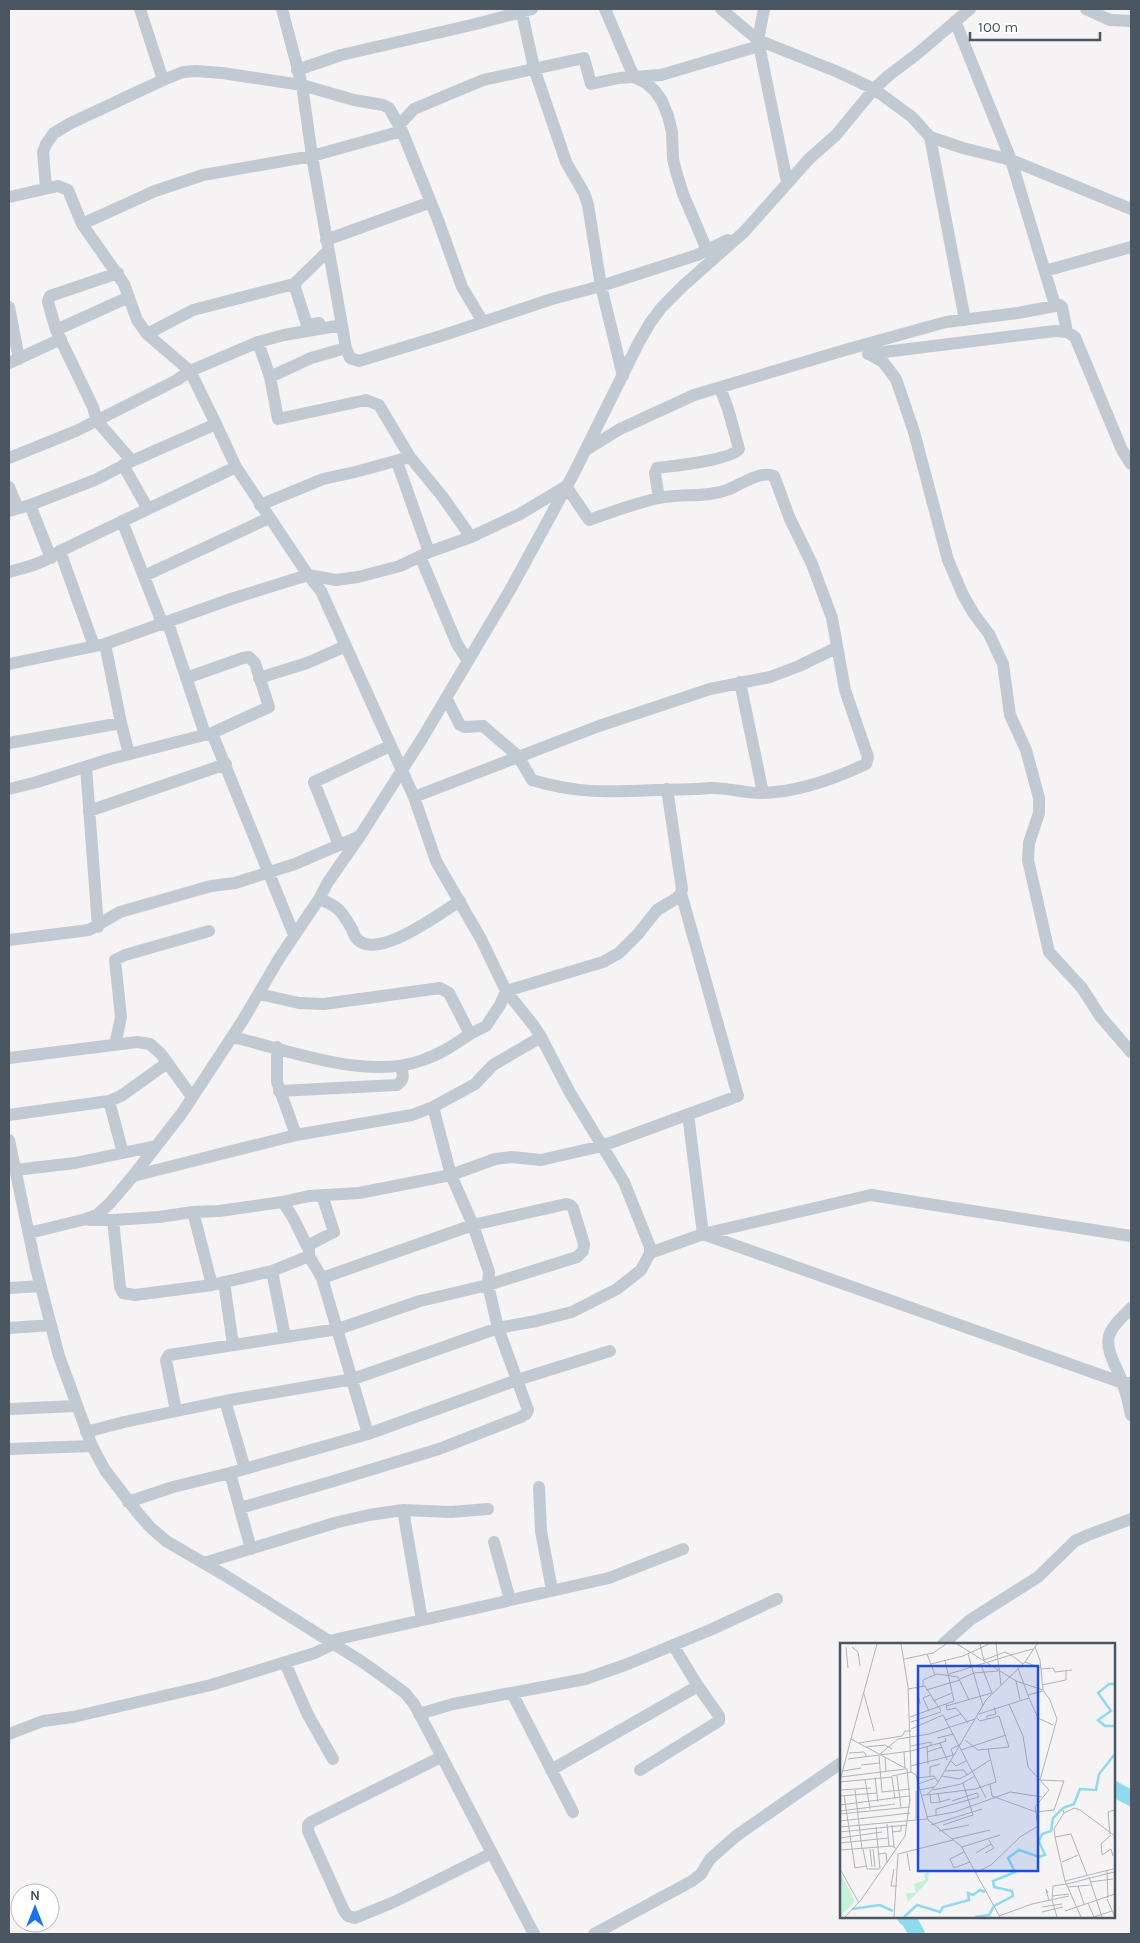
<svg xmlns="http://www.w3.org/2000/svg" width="1140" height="1943" font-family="Karla,sans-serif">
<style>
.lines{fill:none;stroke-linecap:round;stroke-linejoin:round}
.river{stroke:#90daee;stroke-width:16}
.minor{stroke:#c1cad2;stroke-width:12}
.inset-river{fill:none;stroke:#90daee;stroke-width:2.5}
.inset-road{fill:none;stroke:#b1b4b9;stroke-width:1}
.view{fill:#1d4ed8;fill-opacity:0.15;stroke:#1d4ed8;stroke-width:2.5}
.inset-edge{fill:none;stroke:#4a5661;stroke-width:2.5}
</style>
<rect width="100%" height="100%" fill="#f5f3f3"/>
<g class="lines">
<path class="river" d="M 1114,1789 L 1131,1798
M 905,1917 L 909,1920 L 917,1934"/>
<path class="minor" d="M 140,9 L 163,80
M 282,9 L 302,85 L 312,156 L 346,348
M 521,9 L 534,68 L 566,162 L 584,193 L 588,205 L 601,286 L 623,376
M 605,9 L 634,77 L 646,83 L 655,91 L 662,101 L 668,116 L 672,132 L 673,159 L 676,171 L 683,194 L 707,250
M 721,9 L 758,40 L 838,72 L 874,89 L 912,117 L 930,137 L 963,148 L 1011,160 L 1131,209
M 764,9 L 758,40 L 787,182
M 1086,9 L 1110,20 L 1131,21
M 955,21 L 1011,160 L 1055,305
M 297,70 L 341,55 L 476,24 L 532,9
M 399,125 L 414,109 L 483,80 L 584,58 L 591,84 L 619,78 L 661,75 L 759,46
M 930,137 L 965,320
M 46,188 L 43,152 L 46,144 L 54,133 L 71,123 L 163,80 L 183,72 L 196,71 L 222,73 L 302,85 L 354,100 L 383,105 L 389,108 L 402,131 L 438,220 L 462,287 L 483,322
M 9,197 L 58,186 L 68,190 L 82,224 L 124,284 L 137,320 L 147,334 L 190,371 L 216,424
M 82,224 L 155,191 L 203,175 L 312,156 L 402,131
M 326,240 L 431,202
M 1045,271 L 1131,247
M 118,273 L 50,296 L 48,302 L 56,330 L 93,407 L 97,421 L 132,461
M 294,284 L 307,325 L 319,323
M 9,307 L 19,359
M 56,330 L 129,297
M 147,334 L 193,310 L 294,284 L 328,251
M 258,342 L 270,377 L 278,419 L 366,400 L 379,405 L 410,457
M 868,354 L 1055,331 L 1067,332 L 1075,337 L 1122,450 L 1131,464
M 869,354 L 883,362 L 896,379 L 914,432 L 948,560 L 963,595 L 974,614 L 989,634 L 1003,664 L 1010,715 L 1026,750 L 1039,798 L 1039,813 L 1029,843 L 1028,860 L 1049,952 L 1082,988 L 1100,1016 L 1131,1052
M 9,363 L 61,339
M 270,377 L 311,358 L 346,348 L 350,358 L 359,361 L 444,335 L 552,299 L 601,286 L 697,255 L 728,240
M 586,450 L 620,429 L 694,395 L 845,350 L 946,322 L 1018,313 L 1060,305 L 1062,307 L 1067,332
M 9,458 L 76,431 L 177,380 L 190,371 L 258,342 L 284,335 L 342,325
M 397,462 L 429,552
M 123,465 L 148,509
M 9,487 L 18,508
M 659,498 L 655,473 L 657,468 C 673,466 731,460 739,449 L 728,409 L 720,388
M 30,505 L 51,558
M 260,505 L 323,479 L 355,472 L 410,457 L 442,496 L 471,537 L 476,535
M 9,511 L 30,505 L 95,480 L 132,461 L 216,424 L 236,467
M 122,521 L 163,625
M 60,551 L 94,646
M 420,556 L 457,644 L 468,661
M 9,572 C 27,567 45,563 60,551 L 236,467 L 308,575 L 321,591 L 414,797 L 436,861 L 481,939 L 506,991 L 534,1026 L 541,1037 L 569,1091 L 624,1182 L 650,1247 L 650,1253 L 641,1270 L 617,1289 L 572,1312 L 536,1321 L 498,1328 L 353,1379 L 225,1401 L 124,1422 L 86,1432
M 144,576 L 269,518
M 168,623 L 205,734
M 105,644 L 121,723
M 9,664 L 105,644 L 231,599 L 308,575 L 336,580 L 358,577 L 400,566 L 429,552 L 471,537 L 520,514 L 565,487
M 259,678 L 307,663 L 346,646
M 740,682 L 763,793
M 446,698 L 460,725 L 464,727 L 483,726 L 518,756 L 532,780 C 578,794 609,792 656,790 C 674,789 692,790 710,788 C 727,787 745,794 763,793 C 798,792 834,779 866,764 L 868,757 L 845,690 L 832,618 L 812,564 L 790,519 L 774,476 C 761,470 740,485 727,490 C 705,498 682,493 659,498 C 635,503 612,512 589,520 L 566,486
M 212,733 L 294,935
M 9,743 L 121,723 L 129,754
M 86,767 L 98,927
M 9,789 L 37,782 L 110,759 L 212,733 L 269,707 L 255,663 L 249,657 L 243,658 L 186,678
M 414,797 L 599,726 L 710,689 L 770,677 L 799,666 L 836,648
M 89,811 L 226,764
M 339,845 L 314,782 L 390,746
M 319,899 C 339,906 342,912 352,929 C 353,932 355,937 357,939 C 378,961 440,913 460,901
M 9,940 L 89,930 L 120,912 L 211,886 L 235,883 L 295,864 L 360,836
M 259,994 L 299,1003 L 324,1004 L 440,988 L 449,993 L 470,1034 L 486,1026 L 500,1005 L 506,991 L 603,962 L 619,953 L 638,934 L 657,910 L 677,898 L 681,893
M 232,1037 C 289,1050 367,1081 423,1060 C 441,1054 455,1044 470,1034
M 115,1045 L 121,1017 L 115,960 L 125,955 L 209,931
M 277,1047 L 277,1082 L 296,1135
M 9,1058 L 137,1042 L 150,1044 L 161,1054 L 192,1097
M 279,1091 L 397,1085 C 405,1080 403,1074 401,1066
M 109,1101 L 123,1153
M 688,1114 L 703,1234 L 1123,1383 L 1131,1383
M 9,1115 L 109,1101 L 121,1096 L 167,1063
M 9,1140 L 36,1268 L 59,1356 L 92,1446 L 105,1470 L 137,1512 L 150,1527 L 166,1541 L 226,1576 L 364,1663 L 393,1684 L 405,1693 L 414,1704 L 429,1732 L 534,1934
M 15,1170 L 75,1163 L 156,1146
M 133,1176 L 296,1135 L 412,1115 L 433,1107 L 475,1084 L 493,1065 L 541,1037
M 322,1195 L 334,1232 L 307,1246 L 309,1249 L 309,1256 L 322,1278 L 368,1434
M 282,1202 C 294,1215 299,1231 307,1246
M 193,1212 L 212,1285 L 272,1271 L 309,1256
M 89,1220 L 113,1220 L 159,1217 L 193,1212 L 219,1211 L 282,1202 L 309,1196 L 359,1193 L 451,1175 L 495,1159 L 512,1157 L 541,1160 L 602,1146 L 738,1096 L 681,893 L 682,889 L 667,789
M 113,1220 L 120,1287 L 123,1293 L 135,1295 L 212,1285
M 29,1233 L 86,1219 L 97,1215 L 110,1203 L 133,1176 L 182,1113 L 243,1020 L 280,957 L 319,899 L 328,882 L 360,836 L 423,737 L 510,590 L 575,471 L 638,344 L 650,323 L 662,307 L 684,285 L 744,232 L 809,159 L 836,135 L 874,89 L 888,76 L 917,54 L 970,9
M 650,1253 L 703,1234 L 871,1195 L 1131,1236
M 272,1271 L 285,1337
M 224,1282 L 233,1345
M 9,1288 L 41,1286
M 1131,1308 C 1124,1316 1112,1325 1109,1336 C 1105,1353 1119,1369 1123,1385 C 1127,1395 1129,1405 1131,1415
M 9,1328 L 51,1325
M 225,1401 L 245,1469
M 9,1409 L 76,1406
M 176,1411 L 166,1360 L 169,1355 L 338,1329 L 420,1301 L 488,1285 L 577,1257 L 583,1251 L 584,1244 L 573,1208 L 570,1205 L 566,1204 L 473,1225 L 322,1278
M 9,1449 L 92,1446
M 230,1473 L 251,1549
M 539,1487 L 541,1531 L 552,1590
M 128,1502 L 173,1487 L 230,1473 L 368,1434 L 517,1380 L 610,1351
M 240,1508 L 327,1483 L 439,1449 L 521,1417 L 526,1414 L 528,1410 L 498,1328 L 488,1285 L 489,1272 L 473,1225 L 451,1175 L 433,1107
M 403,1510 L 422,1620
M 494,1542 L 510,1600
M 204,1563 L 338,1522 L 369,1515 L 403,1510 L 451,1512 L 488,1509
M 329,1641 L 609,1578 L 683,1549
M 943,1644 L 970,1620 L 1038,1577 L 1075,1541 L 1088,1535 L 1131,1519
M 285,1663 L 308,1715 L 333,1759
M 512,1693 L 573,1812
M 419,1714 L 453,1704 L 585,1679 L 625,1665 L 710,1630 L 777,1599
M 9,1734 L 43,1721 L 73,1717 L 211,1685 L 315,1653 L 333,1644
M 441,1757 L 311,1822 L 308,1825 L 308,1831 L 344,1911 L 348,1916 L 355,1918 L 394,1902 L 492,1853
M 551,1770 L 698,1686 L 673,1645
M 640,1770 L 719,1721 L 719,1716 L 698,1686
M 594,1934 L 692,1881 L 701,1874 L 710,1859 L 736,1836 L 841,1763"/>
</g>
<g transform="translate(840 1643)">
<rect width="275" height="275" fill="#f5f3f3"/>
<path d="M 89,229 L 88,238 L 68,259 L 66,250 L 76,250 L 74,241 L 85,237 L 84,231 ZM 0,230 L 15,258 L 0,274 Z" fill="#c3f1d5"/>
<path class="inset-river" d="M 275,41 L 269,41 L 258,50 L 271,68 L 258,77 L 265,83 L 275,83M 12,266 L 40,262 L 53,268M 64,274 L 77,262 L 100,269 L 103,264 L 129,257 L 128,250 L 133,252 L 140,247 L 145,249M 135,274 L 149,272 L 154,263 L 173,253 L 172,248 L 154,244 L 153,238 L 175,229 L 168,215 L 179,207 L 199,214 L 205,212 L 199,198 L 202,191 L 211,188 L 213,175 L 223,165 L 234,161 L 240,146 L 256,147 L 259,131 L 275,111"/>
<path class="inset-road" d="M 37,1 L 11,96 L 67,126 L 70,158M 61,1 L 68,44 L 71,129M 117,1 L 176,38 L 203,47 L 210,57 L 217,76 L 200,137 L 224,138 L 214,167 L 196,169 L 152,153 L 150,141M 140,1 L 144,18M 156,1 L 161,42M 6,4 L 8,25M 12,4 L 18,9 L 20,23M 195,4 L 200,17 L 203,47M 87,11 L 95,32M 128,11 L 143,63M 64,16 L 93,10 L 106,1M 105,17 L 114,58M 144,17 L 165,9 L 171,12 L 193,6M 185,19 L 201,25M 91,21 L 123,13 L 149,1M 141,22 L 152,50M 178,25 L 189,55M 201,26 L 213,25 L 215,29 L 232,27M 109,31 L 171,12 L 183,21M 120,36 L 134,30 L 158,28M 176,38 L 180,57M 202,42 L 226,37 L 226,28M 83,43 L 83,37 L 97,31 L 118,34 L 129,57M 77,45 L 80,61M 68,46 L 85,43 L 101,68M 86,47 L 120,37M 24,51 L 34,88M 188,52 L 203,48M 93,58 L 112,50M 106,61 L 107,67 L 116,65 L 121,71M 106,63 L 152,50M 89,68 L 83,55 L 90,52M 139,71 L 189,55 L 198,75 L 213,82M 70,74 L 114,58M 147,76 L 147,73 L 156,71 L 154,64M 105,77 L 121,71 L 128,80M 71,79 L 101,69M 71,86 L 103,72 L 146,155M 97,95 L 114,91M 125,97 L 138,107 L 169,104 L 159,73 L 140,78 L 137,75M 19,100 L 62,93 L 65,88 L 71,88M 100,100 L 107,117M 71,103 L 91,99 L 91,103M 26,104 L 45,102 L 52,106M 87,104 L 88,121M 121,107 L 166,92M 64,109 L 65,125M 87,109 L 102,104M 9,110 L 24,109 L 27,114M 40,111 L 58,96 L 89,91 L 135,76M 113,112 L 111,106 L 119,102M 39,113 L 42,149M 45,114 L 46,129M 8,116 L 71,108 L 100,100 L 106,98 L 105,95M 111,118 L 116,123 L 126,118M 21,122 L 40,120M 71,123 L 114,112M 3,128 L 21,125M 105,128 L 124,127 L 127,132 L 150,117M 52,133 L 71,129 L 76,132 L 88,177 L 121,203 L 160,274M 57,133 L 61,165M 90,133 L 90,124 L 100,121M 102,133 L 119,136 L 127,132M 1,134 L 65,126M 1,134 L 11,96M 35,134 L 38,159M 52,134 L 55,156M 77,135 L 94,133 L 98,139M 25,136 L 30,166M 0,139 L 52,134M 78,141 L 95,135M 0,147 L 31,145M 15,147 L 22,206M 79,147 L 94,144M 93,147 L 121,141 L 135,133M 42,149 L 70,146M 98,151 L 100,159 L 110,156M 4,152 L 15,225 L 26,223M 87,152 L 135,146 L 156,139 L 148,106M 90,152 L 91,160 L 100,159M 0,153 L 37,150M 81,153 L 88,151 L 97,141 L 146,57 L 185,19 L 197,1M 0,162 L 69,153M 0,168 L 55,161M 224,170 L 234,165 L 240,167 L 275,193M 0,171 L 70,164M 96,172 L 96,166 L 139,154 L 137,150 L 112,158M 87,174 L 115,169 L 170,149 L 202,154M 76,176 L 76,148M 0,178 L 70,170M 47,181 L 49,203M 52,182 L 54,204M 91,182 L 142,166M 103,182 L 133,172 L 123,140M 0,184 L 87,176M 36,184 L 40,226M 99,188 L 129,182M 0,189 L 67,182M 52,189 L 61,188 L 61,182M 270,191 L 268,169 L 275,167M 271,192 L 261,201 L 262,212 L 271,206 L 273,213M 215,194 L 214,186 L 224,170 L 223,167M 0,195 L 42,189M 112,196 L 150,187M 0,200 L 48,195M 122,204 L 160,192M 23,206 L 27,226 L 39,226M 30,206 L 32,224M 33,206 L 35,224M 0,207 L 52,203 L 57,206M 124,209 L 110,216 L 114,225 L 130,219M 67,210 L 70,228M 136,210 L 151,201 L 149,197M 145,210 L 154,205 L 151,201M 39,211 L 46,210 L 47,220M 275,211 L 275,239M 222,219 L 238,212M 0,226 L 19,260M 54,226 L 51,243 L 57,243M 267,228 L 268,255M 135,230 L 151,222 L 180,194 L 198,183 L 195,164 L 209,147 L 188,124 L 183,93 L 169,61M 249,234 L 262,274M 225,238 L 215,194 L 231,191 L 247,232M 250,239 L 273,236M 227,241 L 274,229M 238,243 L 244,261M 228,244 L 251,242M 208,250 L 206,246 L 209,258M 212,253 L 229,251M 267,256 L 275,274M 248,260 L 254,274M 202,264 L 222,261M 225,268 L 275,251M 202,269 L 223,264M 159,273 L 192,261 L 229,253M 5,274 L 21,257 L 65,193 L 70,156M 54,274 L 58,211 L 113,197M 217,274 L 212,257 L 213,243 L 226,241M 241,274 L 225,238 L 273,226M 254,274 L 272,268"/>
<path class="view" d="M 78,23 L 198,23 L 198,228 L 78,228 Z"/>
<rect width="275" height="275" class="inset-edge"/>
</g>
<rect width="1140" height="1943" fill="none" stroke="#4a5661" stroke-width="20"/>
<g transform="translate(35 1908)"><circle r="24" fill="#ffffff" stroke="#b7bbc0"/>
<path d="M0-4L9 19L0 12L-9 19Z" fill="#1a73e8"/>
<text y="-8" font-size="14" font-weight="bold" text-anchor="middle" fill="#4a5661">N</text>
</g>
<path d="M970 32v8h130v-8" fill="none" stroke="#4a5661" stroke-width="2.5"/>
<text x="978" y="32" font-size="15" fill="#4a5661" stroke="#ffffff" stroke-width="4" paint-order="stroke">100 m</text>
</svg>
